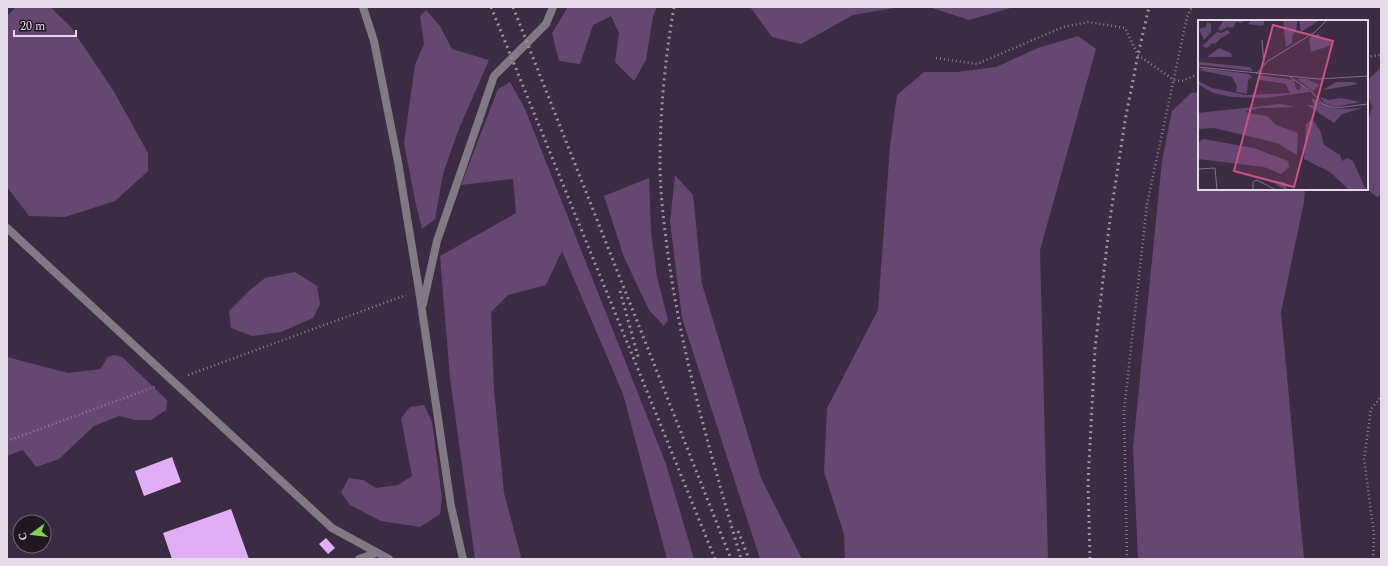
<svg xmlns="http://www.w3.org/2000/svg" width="1388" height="566" font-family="Spectral,serif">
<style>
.green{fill:#654771}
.building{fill:#e0aef5}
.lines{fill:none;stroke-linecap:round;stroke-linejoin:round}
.path{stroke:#8b7e91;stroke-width:2.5;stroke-dasharray:1 3;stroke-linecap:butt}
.service{stroke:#817984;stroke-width:8}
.rail{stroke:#9b8fa1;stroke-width:3;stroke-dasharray:2 4;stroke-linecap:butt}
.inset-road{fill:none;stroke:#7f7285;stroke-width:1}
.view{fill:#cc5285;fill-opacity:0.15;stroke:#cc5285;stroke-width:2}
.inset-edge{fill:none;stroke:#e4dae8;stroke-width:2}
</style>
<rect width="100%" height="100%" fill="#3c2c43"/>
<path class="green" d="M 16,7 L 50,7 L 70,26 L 113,90 L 148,153 L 148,171 L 115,201 L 65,217 L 29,216 L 7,187 L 7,16 Z
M 568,7 L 657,7 L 653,16 L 646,60 L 634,81 L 615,62 L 619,33 L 611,16 L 593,25 L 580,64 L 559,61 L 552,33 Z
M 750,7 L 900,7 L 853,15 L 801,44 L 772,37 Z
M 929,7 L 1014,7 L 969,20 Z
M 426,10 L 440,26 L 452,49 L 489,60 L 458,131 L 443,174 L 435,219 L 422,229 L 416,205 L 404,143 L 415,65 L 424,44 L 420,16 Z
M 1078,36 L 1096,49 L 1040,250 L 1048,559 L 845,559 L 844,534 L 824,472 L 827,408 L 878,310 L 890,146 L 897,95 L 924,72 L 957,72 L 996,67 L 1038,48 Z
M 1381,67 L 1381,195 L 1377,197 L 1367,189 L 1367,158 L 1369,152 L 1367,144 L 1367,124 L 1372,107 L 1367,92 L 1367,86 L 1369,79 Z
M 510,82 L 525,109 L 666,464 L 694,559 L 667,559 L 623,394 L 562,251 L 546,285 L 508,295 L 491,312 L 494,390 L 504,493 L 521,557 L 520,559 L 475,559 L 450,378 L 440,256 L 516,213 L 513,179 L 461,185 L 498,89 Z
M 1199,92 L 1199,189 L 1305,189 L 1304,202 L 1281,312 L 1304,559 L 1138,559 L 1133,448 L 1162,161 L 1172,111 L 1191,93 Z
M 675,175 L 693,195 L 702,284 L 761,478 L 802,559 L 760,559 L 682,318 L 670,222 Z
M 649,178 L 651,231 L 657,277 L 668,320 L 664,326 L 649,310 L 624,257 L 604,196 Z
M 295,272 L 317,286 L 320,304 L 313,318 L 281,332 L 252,336 L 231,328 L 229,311 L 250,290 L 265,278 Z
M 114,355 L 122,357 L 167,400 L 166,410 L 151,420 L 135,420 L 119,416 L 94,426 L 59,459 L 36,467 L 23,450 L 7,456 L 7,357 L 68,373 L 100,369 L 108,357 Z
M 424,405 L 432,422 L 442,498 L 440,514 L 420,527 L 381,521 L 350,505 L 341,492 L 349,478 L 363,480 L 376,488 L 398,485 L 412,476 L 401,418 L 410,407 Z"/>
<path class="building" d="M 172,457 L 181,482 L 144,496 L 135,471 Z
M 231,509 L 249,559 L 172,559 L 163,533 Z
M 326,538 L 335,548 L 328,554 L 319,544 Z"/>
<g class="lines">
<path class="path" d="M 936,58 L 977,64 L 1063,27 L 1089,22 L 1125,28 L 1138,55 L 1174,80 L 1182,81 L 1199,74
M 1367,58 L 1372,56 L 1381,55
M 188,375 L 406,295
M 7,441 L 157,386
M 1127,559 L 1124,411 L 1147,204 L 1187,17 L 1192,7
M 1373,559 L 1374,534 L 1364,459 L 1371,409 L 1381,397"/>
<path class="service" d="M 363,7 L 374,41 L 398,162 L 419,290 L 451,506 L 463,559
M 7,228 L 332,528 L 389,559
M 423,304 L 437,241 L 494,76 L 546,24 L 553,7
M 359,559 L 376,553"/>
<path class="rail" d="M 491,7 L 715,559
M 513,7 L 731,559
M 674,7 C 665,59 660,111 660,163 C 660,193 664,224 668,254 C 682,358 712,458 741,559
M 620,291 L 639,360
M 738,531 L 749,559
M 1090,559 L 1088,483 L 1095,349 L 1110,219 L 1125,121 L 1138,55 L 1149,7"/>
</g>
<g transform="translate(1198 20)">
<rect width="170" height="170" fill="#3c2c43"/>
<path d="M 23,0 L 46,0 L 44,3 L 38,2 L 35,8 L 29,7 L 23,11 L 20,9 L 25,1 ZM 67,0 L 65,6 L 50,4 L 52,1 ZM 92,0 L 99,0 L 99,7 L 94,17 L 94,23 L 88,27 L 85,1 ZM 101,0 L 119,0 L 119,2 L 103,12 ZM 9,2 L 13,4 L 13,12 L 6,20 L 1,9 L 8,7 ZM 30,10 L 32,13 L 23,18 L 17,24 L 14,23 L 9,28 L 4,26 L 19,12 L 23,13 ZM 120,14 L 124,19 L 132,19 L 134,25 L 113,32 L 111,18 ZM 21,28 L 33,33 L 34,37 L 9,37 ZM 2,42 L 52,47 L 55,51 L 4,45 L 0,45 ZM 5,48 L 51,54 L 54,57 L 50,60 L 49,74 L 38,72 L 39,66 L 34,57 L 1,50 ZM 62,55 L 96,60 L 98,69 L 102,70 L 103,64 L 112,72 L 67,78 L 34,77 L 15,73 L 0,64 L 0,61 L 14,68 L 48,75 L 92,73 L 88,64 L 62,60 L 59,58 ZM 99,59 L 109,59 L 122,65 L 115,71 ZM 138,62 L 155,62 L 161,64 L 125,70 ZM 122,77 L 131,80 L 143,78 L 162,82 L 137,87 L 126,83 ZM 113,78 L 137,89 L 165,88 L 144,94 L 136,103 L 109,85 L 116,85 ZM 82,84 L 98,87 L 63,88 L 48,91 L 49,93 L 69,96 L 78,105 L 100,113 L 99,135 L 79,123 L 16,108 L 0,109 L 0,93 ZM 114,99 L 122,110 L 126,125 L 142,135 L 144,141 L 149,138 L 155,141 L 168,170 L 151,170 L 132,152 L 106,139 L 108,104 ZM 5,119 L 56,128 L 90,141 L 91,147 L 83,154 L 66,147 L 0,139 L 0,123 ZM 75,160 L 88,163 L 89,170 L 80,166 Z" fill="#654771"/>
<path class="inset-road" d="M 64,20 L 66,45M 0,47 L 120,59 L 170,56M 58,54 L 70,41 L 117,12 L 129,0M 92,57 L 113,71 L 125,84 L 137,88 L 170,84M 0,149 L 17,148 L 19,170M 55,170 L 55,162 L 59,160 L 78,170"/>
<path class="view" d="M 75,5 L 135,21 L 96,167 L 36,151 Z"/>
<rect width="170" height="170" class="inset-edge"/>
</g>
<rect width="1388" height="566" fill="none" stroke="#e4dae8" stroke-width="16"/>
<g transform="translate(32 534) rotate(255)"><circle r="19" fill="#1f1822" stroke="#6e6671"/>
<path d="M0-3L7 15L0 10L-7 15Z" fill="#81d051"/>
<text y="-6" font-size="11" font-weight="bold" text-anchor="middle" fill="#e4dae8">С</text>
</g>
<path d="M14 30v6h62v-6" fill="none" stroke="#e4dae8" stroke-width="2"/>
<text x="20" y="30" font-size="12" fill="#e4dae8" stroke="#1f1822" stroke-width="3" paint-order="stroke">20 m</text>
</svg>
